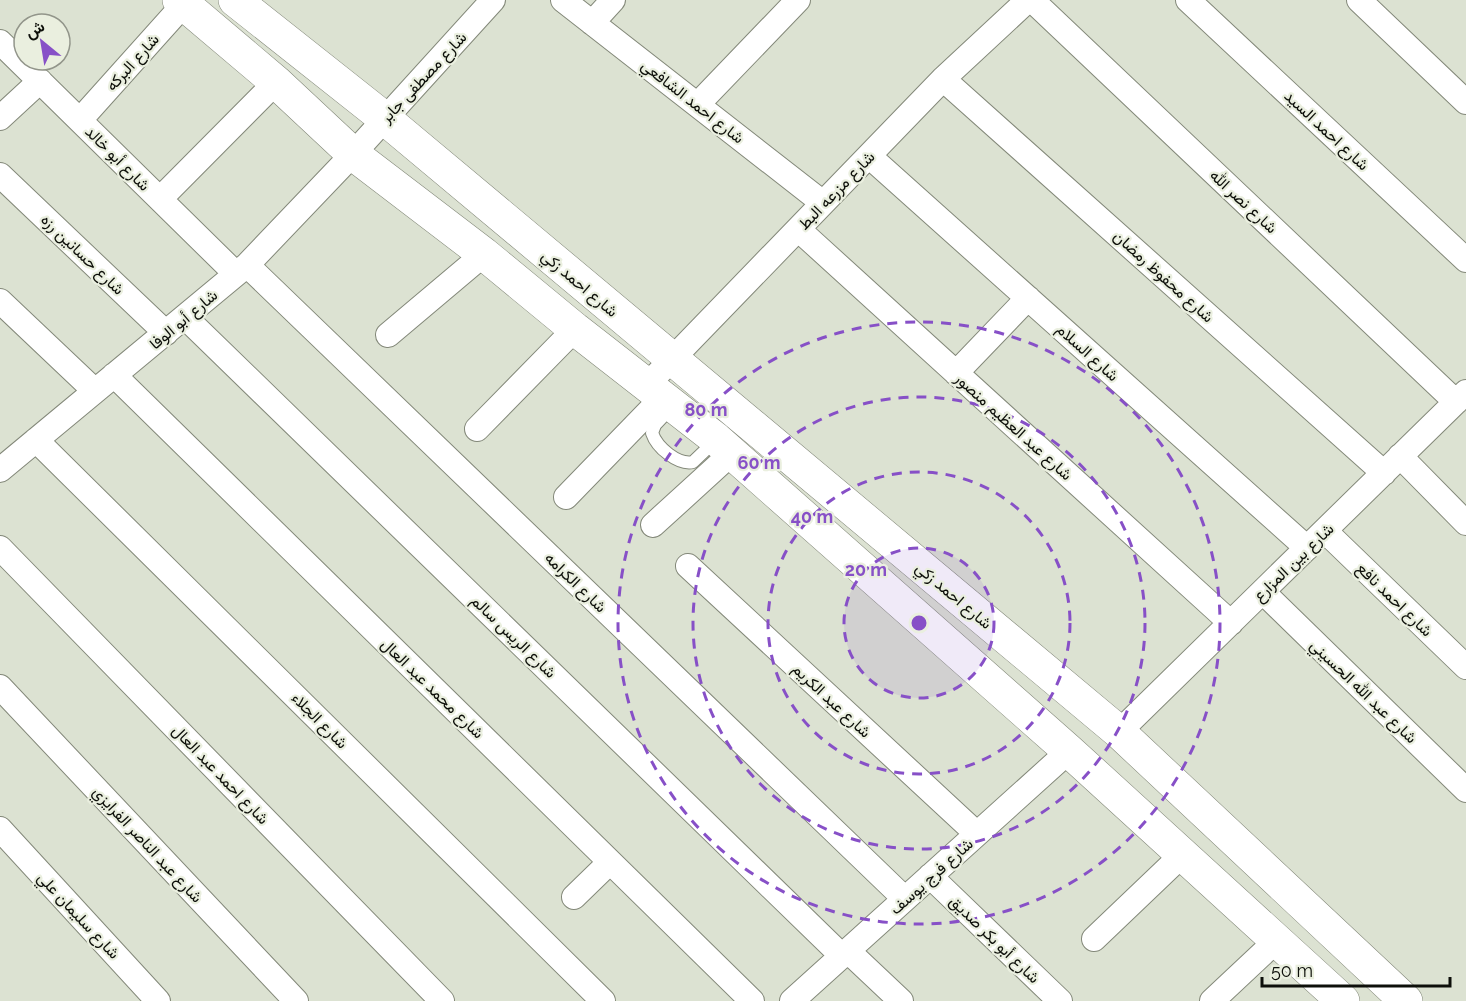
<svg xmlns="http://www.w3.org/2000/svg" width="1466" height="1001" font-family="Raleway,Vazirmatn,sans-serif">
<style>
.lines{fill:none;stroke-linecap:round;stroke-linejoin:round}
.lane-casing{stroke:#838879;stroke-width:14}
.street-casing{stroke:#838879;stroke-width:26}
.secondary-casing{stroke:#838879;stroke-width:34}
.lane{stroke:#fff;stroke-width:12}
.street{stroke:#fff;stroke-width:24}
.secondary{stroke:#fff;stroke-width:33}
.ring{fill:none;stroke:#8750c7;stroke-width:3;stroke-dasharray:10 8}
.labels{text-anchor:middle;stroke-width:4.5;stroke-linejoin:round;paint-order:stroke}
.street-label{font-size:16px;fill:#0d0f0a;stroke:#eaefdf}
.centre{fill:#8750c7;stroke:#eaefdf;stroke-width:3}
.ring-label{font-size:18px;text-anchor:middle;font-weight:bold;fill:#8750c7;stroke:#eaefdf;stroke-width:4.5;stroke-linejoin:round;paint-order:stroke}
</style>
<rect width="100%" height="100%" fill="#dce2d2"/>
<g class="lines">
<defs>
<path id="lane" d="M 672,407 L 655,425 L 652,433 C 657,448 678,465 693,462 L 716,440"/>
<path id="street" d="M 563,0 L 823,203
M 1032,0 L 1456,402
M 1188,0 L 1466,260
M 1359,0 L 1466,102
M 592,23 L 613,0
M 0,42 L 236,274
M 943,79 L 1384,473
M 698,104 L 798,0
M 0,118 L 40,81
M 80,120 L 184,4
M 869,156 L 1307,548
M 0,175 L 166,333
M 160,199 L 276,82
M 798,229 L 1231,623
M 247,265 L 905,899
M 0,301 L 95,391
M 185,317 L 842,956
M 388,335 L 484,254
M 956,373 L 1028,298
M 114,375 L 752,1001
M 648,384 L 943,79 L 1028,0
M 477,429 L 575,329
M 36,440 L 603,1001
M 1400,456 L 1466,523
M 0,470 L 247,265 L 353,154 L 493,0
M 566,497 L 663,397
M 653,525 L 732,453
M 1325,531 L 1466,667
M 0,548 L 442,1001
M 688,566 L 977,834
M 1263,592 L 1466,790
M 0,687 L 296,1001
M 1119,732 L 1466,392
M 0,829 L 158,1001
M 930,876 L 1060,1001
M 574,897 L 610,862
M 1094,939 L 1182,855
M 848,951 L 901,1001
M 792,1001 L 1069,751
M 1212,1001 L 1277,940"/>
<path id="secondary" d="M 179,0 L 276,82 L 353,154 L 484,254 L 575,329 L 716,439 L 1069,751 L 1343,1001
M 235,0 L 384,118 L 1119,732 L 1406,1001"/>
</defs>
<use href="#lane" class="lane-casing"/>
<use href="#street" class="street-casing"/>
<use href="#secondary" class="secondary-casing"/>
<use href="#lane" class="lane"/>
<use href="#street" class="street"/>
<use href="#secondary" class="secondary"/>
</g>
<circle cx="919" cy="623" r="75" fill="#8750c7" fill-opacity=".12"/>
<g class="ring">
<circle cx="919" cy="623" r="75"/>
<circle cx="919" cy="623" r="151"/>
<circle cx="919" cy="623" r="226"/>
<circle cx="919" cy="623" r="301"/>
</g>
<g class="labels">
<g class="street-label">
<text transform="translate(132 62) rotate(-48)" y="6">شارع البركه</text>
<text transform="translate(423 77) rotate(-47)" y="6">شارع مصطفى جابر</text>
<text transform="translate(693 101) rotate(38)" y="6">شارع احمد الشافعي</text>
<text transform="translate(1327 130) rotate(43)" y="6">شارع احمد السيد</text>
<text transform="translate(118 158) rotate(45)" y="6">شارع أبو خالد</text>
<text transform="translate(836 190) rotate(-46)" y="6">شارع مزرعه البط</text>
<text transform="translate(1244 201) rotate(43)" y="6">شارع نصر الله</text>
<text transform="translate(83 254) rotate(44)" y="6">شارع حسانين رزه</text>
<text transform="translate(1164 276) rotate(42)" y="6">شارع محفوظ رمضان</text>
<text transform="translate(580 283) rotate(40)" y="6">شارع احمد زكي</text>
<text transform="translate(183 319) rotate(-40)" y="6">شارع أبو الوفا</text>
<text transform="translate(1088 352) rotate(42)" y="6">شارع السلام</text>
<text transform="translate(1014 426) rotate(42)" y="6">شارع عبد العظيم منصور</text>
<text transform="translate(1293 562) rotate(-44)" y="6">شارع بين المزارع</text>
<text transform="translate(576 582) rotate(44)" y="6">شارع الكرامه</text>
<text transform="translate(954 595) rotate(40)" y="6">شارع احمد زكي</text>
<text transform="translate(1395 599) rotate(44)" y="6">شارع احمد نافع</text>
<text transform="translate(514 636) rotate(44)" y="6">شارع الريس سالم</text>
<text transform="translate(433 688) rotate(44)" y="6">شارع محمد عبد العال</text>
<text transform="translate(1364 691) rotate(44)" y="6">شارع عبد الله الحسيني</text>
<text transform="translate(832 700) rotate(43)" y="6">شارع عبد الكريم</text>
<text transform="translate(320 720) rotate(45)" y="6">شارع الجلاء</text>
<text transform="translate(221 774) rotate(46)" y="6">شارع احمد عبد العال</text>
<text transform="translate(148 844) rotate(47)" y="6">شارع عبد الناصر الفرايزي</text>
<text transform="translate(931 876) rotate(-42)" y="6">شارع فرج يوسف</text>
<text transform="translate(79 915) rotate(47)" y="6">شارع سليمان علي</text>
<text transform="translate(995 939) rotate(44)" y="6">شارع أبو بكر صديق</text>
</g>
</g>
<circle cx="919" cy="623" r="9" class="centre"/>
<g class="ring-label">
<text x="706" y="416">80 m</text>
<text x="759" y="469">60 m</text>
<text x="812" y="523">40 m</text>
<text x="866" y="576">20 m</text>
</g>
<g transform="translate(42 42) rotate(330)"><circle r="28" fill="#eaefdf" stroke="#92958a" stroke-width="1.5"/>
<path d="M0-4.5L10 22L0 15L-10 22Z" fill="#8750c7"/>
<text y="-9" font-size="16" font-weight="bold" text-anchor="middle" fill="#0d0f0a">ش</text>
</g>
<path d="M1262 977v9h188v-9" fill="none" stroke="#0d0f0a" stroke-width="3"/>
<text x="1271" y="977" font-size="18" fill="#0d0f0a" stroke="#eaefdf" stroke-width="4.5" paint-order="stroke">50 m</text>
</svg>
